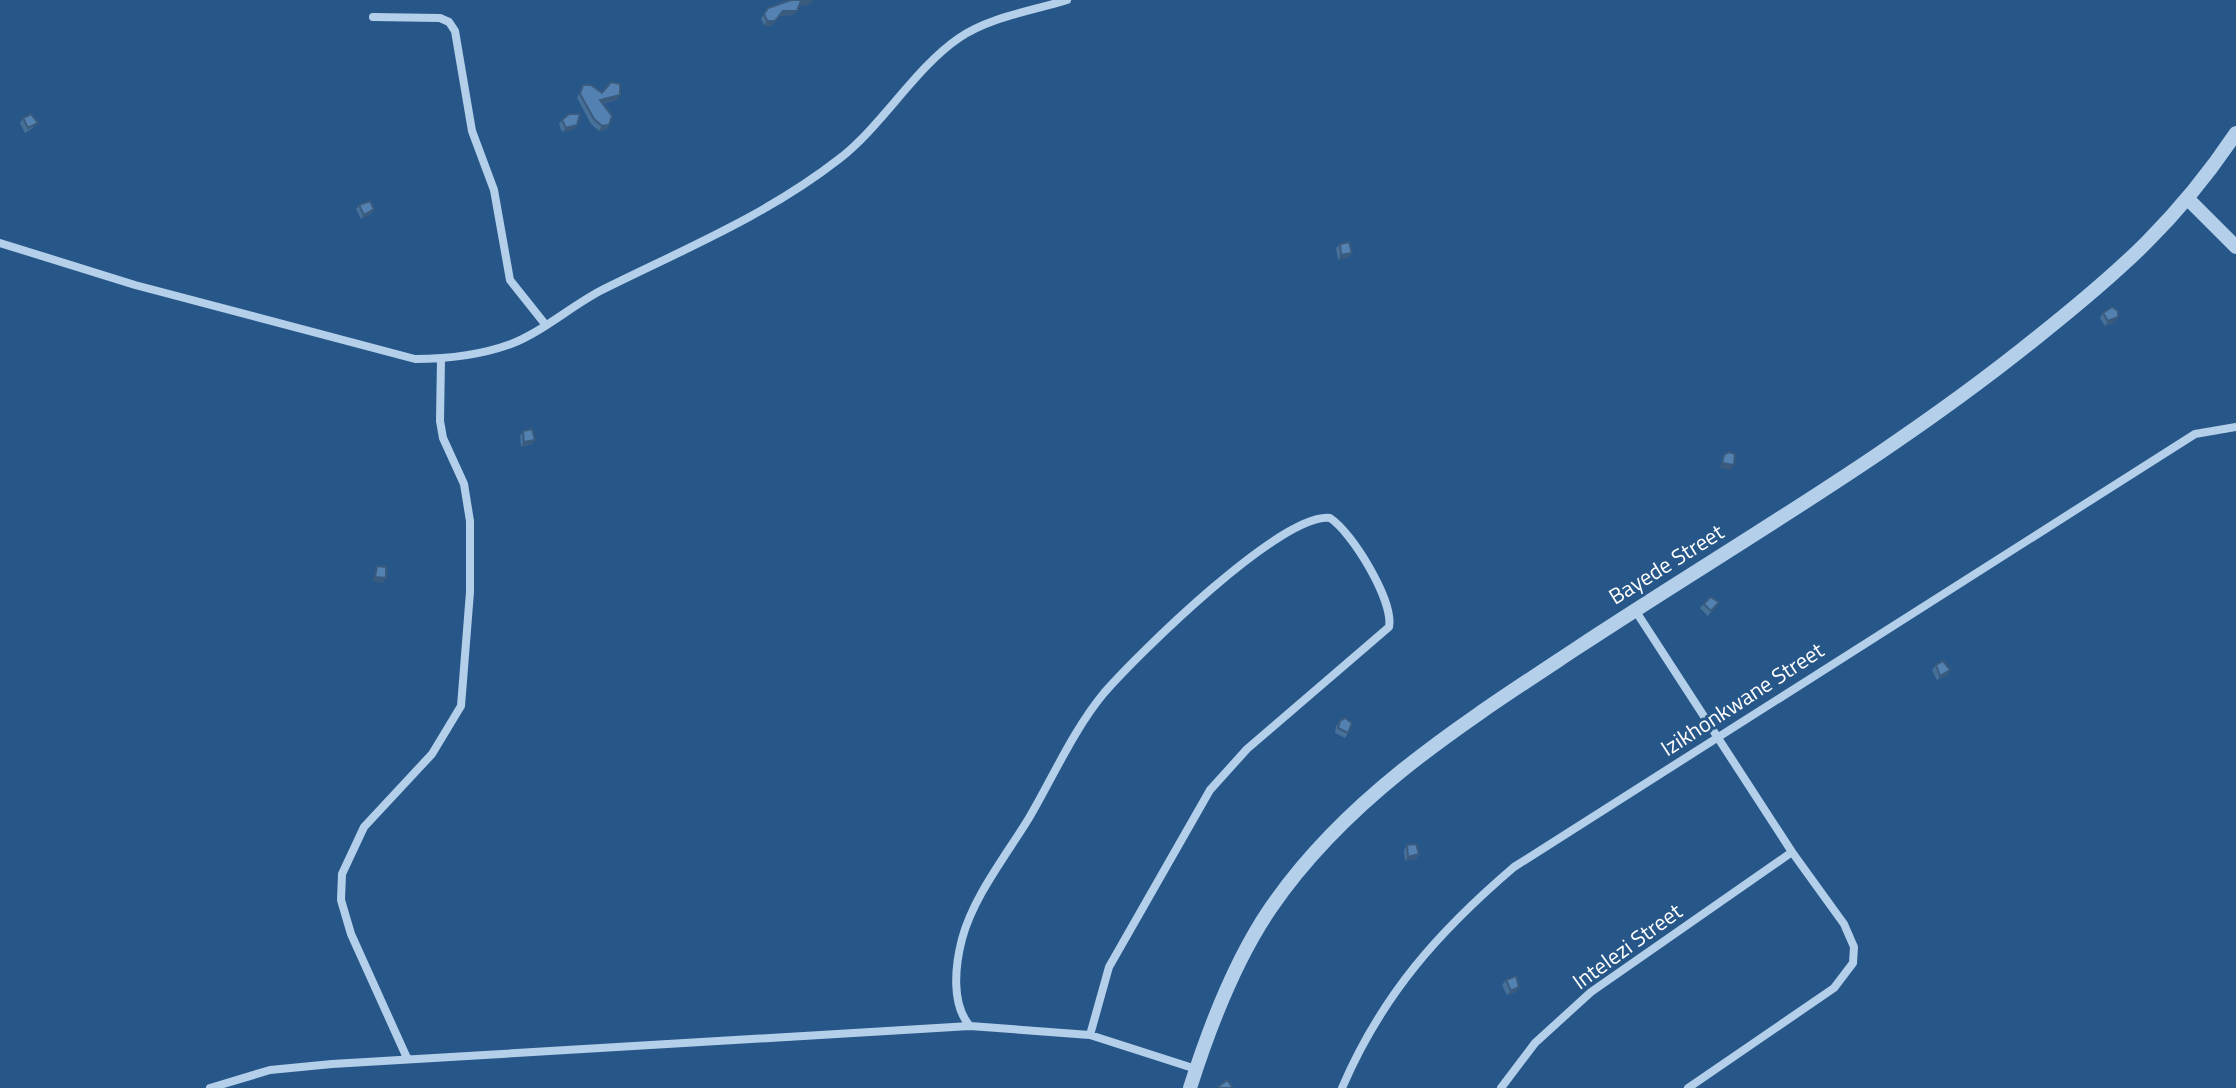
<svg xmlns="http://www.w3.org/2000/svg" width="2236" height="1088" font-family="'Titillium Web',sans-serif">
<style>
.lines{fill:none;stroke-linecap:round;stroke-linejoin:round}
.minor{stroke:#b4cfe9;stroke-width:8}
.tertiary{stroke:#b4cfe9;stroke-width:14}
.wall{fill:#477099}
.shaded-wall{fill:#3a5b7d}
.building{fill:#5382b2;stroke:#3a5b7d;stroke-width:2}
.labels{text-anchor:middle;stroke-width:6;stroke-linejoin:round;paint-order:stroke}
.street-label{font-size:22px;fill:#fff;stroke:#275789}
</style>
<rect width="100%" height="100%" fill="#275789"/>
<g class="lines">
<path class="minor" d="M 373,17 L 440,18 L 449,22 L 455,31 L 472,131 L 494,190 L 510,280 L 545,324
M 0,243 L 135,285 L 415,359 C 447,359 481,355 511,344 C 542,332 570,307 600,291 C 682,250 766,216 839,159 C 881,127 916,67 959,38 C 989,17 1032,11 1067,0
M 1635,610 L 1792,852 L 1844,924 L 1854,947 L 1853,963 L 1834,988 L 1688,1088
M 1090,1035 L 1109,967 L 1210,790 L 1247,749 L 1389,627 C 1394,601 1352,532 1330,518 C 1282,512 1138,654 1104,693 C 1074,729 1053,777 1029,818 C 1007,854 973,897 962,939 C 955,966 951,1005 970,1026 L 1090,1035 L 1196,1069
M 407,1058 L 351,934 L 341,900 L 342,874 L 364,827 L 432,754 L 461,706 L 470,592 L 470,521 L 464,484 L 443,438 L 440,421 L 441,359
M 210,1088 L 270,1070 L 332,1064 L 970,1026
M 1342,1088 C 1382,995 1438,932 1514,867 L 2195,434 L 2236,427
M 1501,1088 L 1535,1043 L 1591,992 L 1792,852"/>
<path class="tertiary" d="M 2189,200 L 2236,247
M 1190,1088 C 1209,1028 1234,962 1270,909 C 1347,796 1465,722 1577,648 C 1735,544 1892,455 2040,335 C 2120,271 2178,220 2236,133"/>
</g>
<path class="wall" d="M 808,5 L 799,6 L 793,15 L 780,16 L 771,26 L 764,25 L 761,19 L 768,8 Z
M 583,85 L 602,93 L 620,95 L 616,100 L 602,104 L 609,125 L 606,130 L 599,131 L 591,124 L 577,98 Z
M 23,118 L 34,127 L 25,133 L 20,123 Z
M 562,120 L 573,130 L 562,132 L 559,124 Z
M 359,205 L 374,209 L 371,214 L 361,219 L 356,209 Z
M 1340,244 L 1352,253 L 1349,257 L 1338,260 L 1336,248 Z
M 2103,313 L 2115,322 L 2105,326 L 2100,318 Z
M 523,431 L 535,440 L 532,444 L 521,447 L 520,436 Z
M 1710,597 L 1719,602 L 1708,616 L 1700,608 Z
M 1936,665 L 1950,670 L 1947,675 L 1937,680 L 1932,670 Z
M 1340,721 L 1348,733 L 1345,738 L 1335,733 L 1336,726 Z
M 1407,845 L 1419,854 L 1416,859 L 1405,861 L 1404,850 Z
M 1506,980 L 1516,992 L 1507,995 L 1502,985 Z"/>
<path class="shaded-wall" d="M 814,0 L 808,5 L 798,6 L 801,1 Z
M 783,11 L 797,11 L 793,15 L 780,16 L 771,26 L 764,25 L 767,21 Z
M 620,95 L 616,100 L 596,105 L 600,100 Z
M 577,125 L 573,130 L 562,132 L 566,128 Z
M 609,125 L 606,130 L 599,131 L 602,126 Z
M 374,209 L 371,214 L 361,219 L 364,215 Z
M 1352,253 L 1349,257 L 1338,260 L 1341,255 Z
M 2118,317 L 2115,322 L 2105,326 L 2108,321 Z
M 535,440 L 532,444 L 521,447 L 524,442 Z
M 1722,463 L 1734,465 L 1731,470 L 1719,468 Z
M 375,577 L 386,578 L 383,583 L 372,581 Z
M 1950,670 L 1947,675 L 1937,680 L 1940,676 Z
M 1419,854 L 1416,859 L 1405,861 L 1408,857 Z
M 1519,987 L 1516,992 L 1507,995 L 1511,991 Z"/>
<path class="building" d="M 791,0 L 812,0 L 801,1 L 797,11 L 783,11 L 775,21 L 767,21 L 764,14 L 768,8 Z
M 611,82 L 620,84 L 620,95 L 600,100 L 612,116 L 609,125 L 602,126 L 594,119 L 580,94 L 583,85 L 591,85 L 602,93 Z
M 31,114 L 38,123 L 28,128 L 23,118 Z
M 569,114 L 580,114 L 577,125 L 566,128 L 562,120 Z
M 370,201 L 374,209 L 364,215 L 359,205 Z
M 1349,242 L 1352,253 L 1341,255 L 1340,244 Z
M 2112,307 L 2118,311 L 2118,317 L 2108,321 L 2103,313 Z
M 532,429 L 535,440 L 524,442 L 523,431 Z
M 1729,452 L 1735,454 L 1734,465 L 1722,463 L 1724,455 Z
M 377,566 L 386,567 L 386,578 L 375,577 Z
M 1710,597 L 1719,602 L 1711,611 L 1704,604 Z
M 1943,661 L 1950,670 L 1940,676 L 1936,665 Z
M 1345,718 L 1352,723 L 1348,733 L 1338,728 L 1340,721 Z
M 1416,844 L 1419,854 L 1408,857 L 1407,845 Z
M 1516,976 L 1519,987 L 1511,991 L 1506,980 Z
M 1227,1080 L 1233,1088 L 1219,1088 L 1218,1087 Z"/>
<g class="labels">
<g class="street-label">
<text transform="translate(1666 564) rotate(-32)" y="8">Bayede Street</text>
<text transform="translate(1742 699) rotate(-33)" y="8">Izikhonkwane Street</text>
<text transform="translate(1627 946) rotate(-36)" y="8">Intelezi Street</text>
</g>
</g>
</svg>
